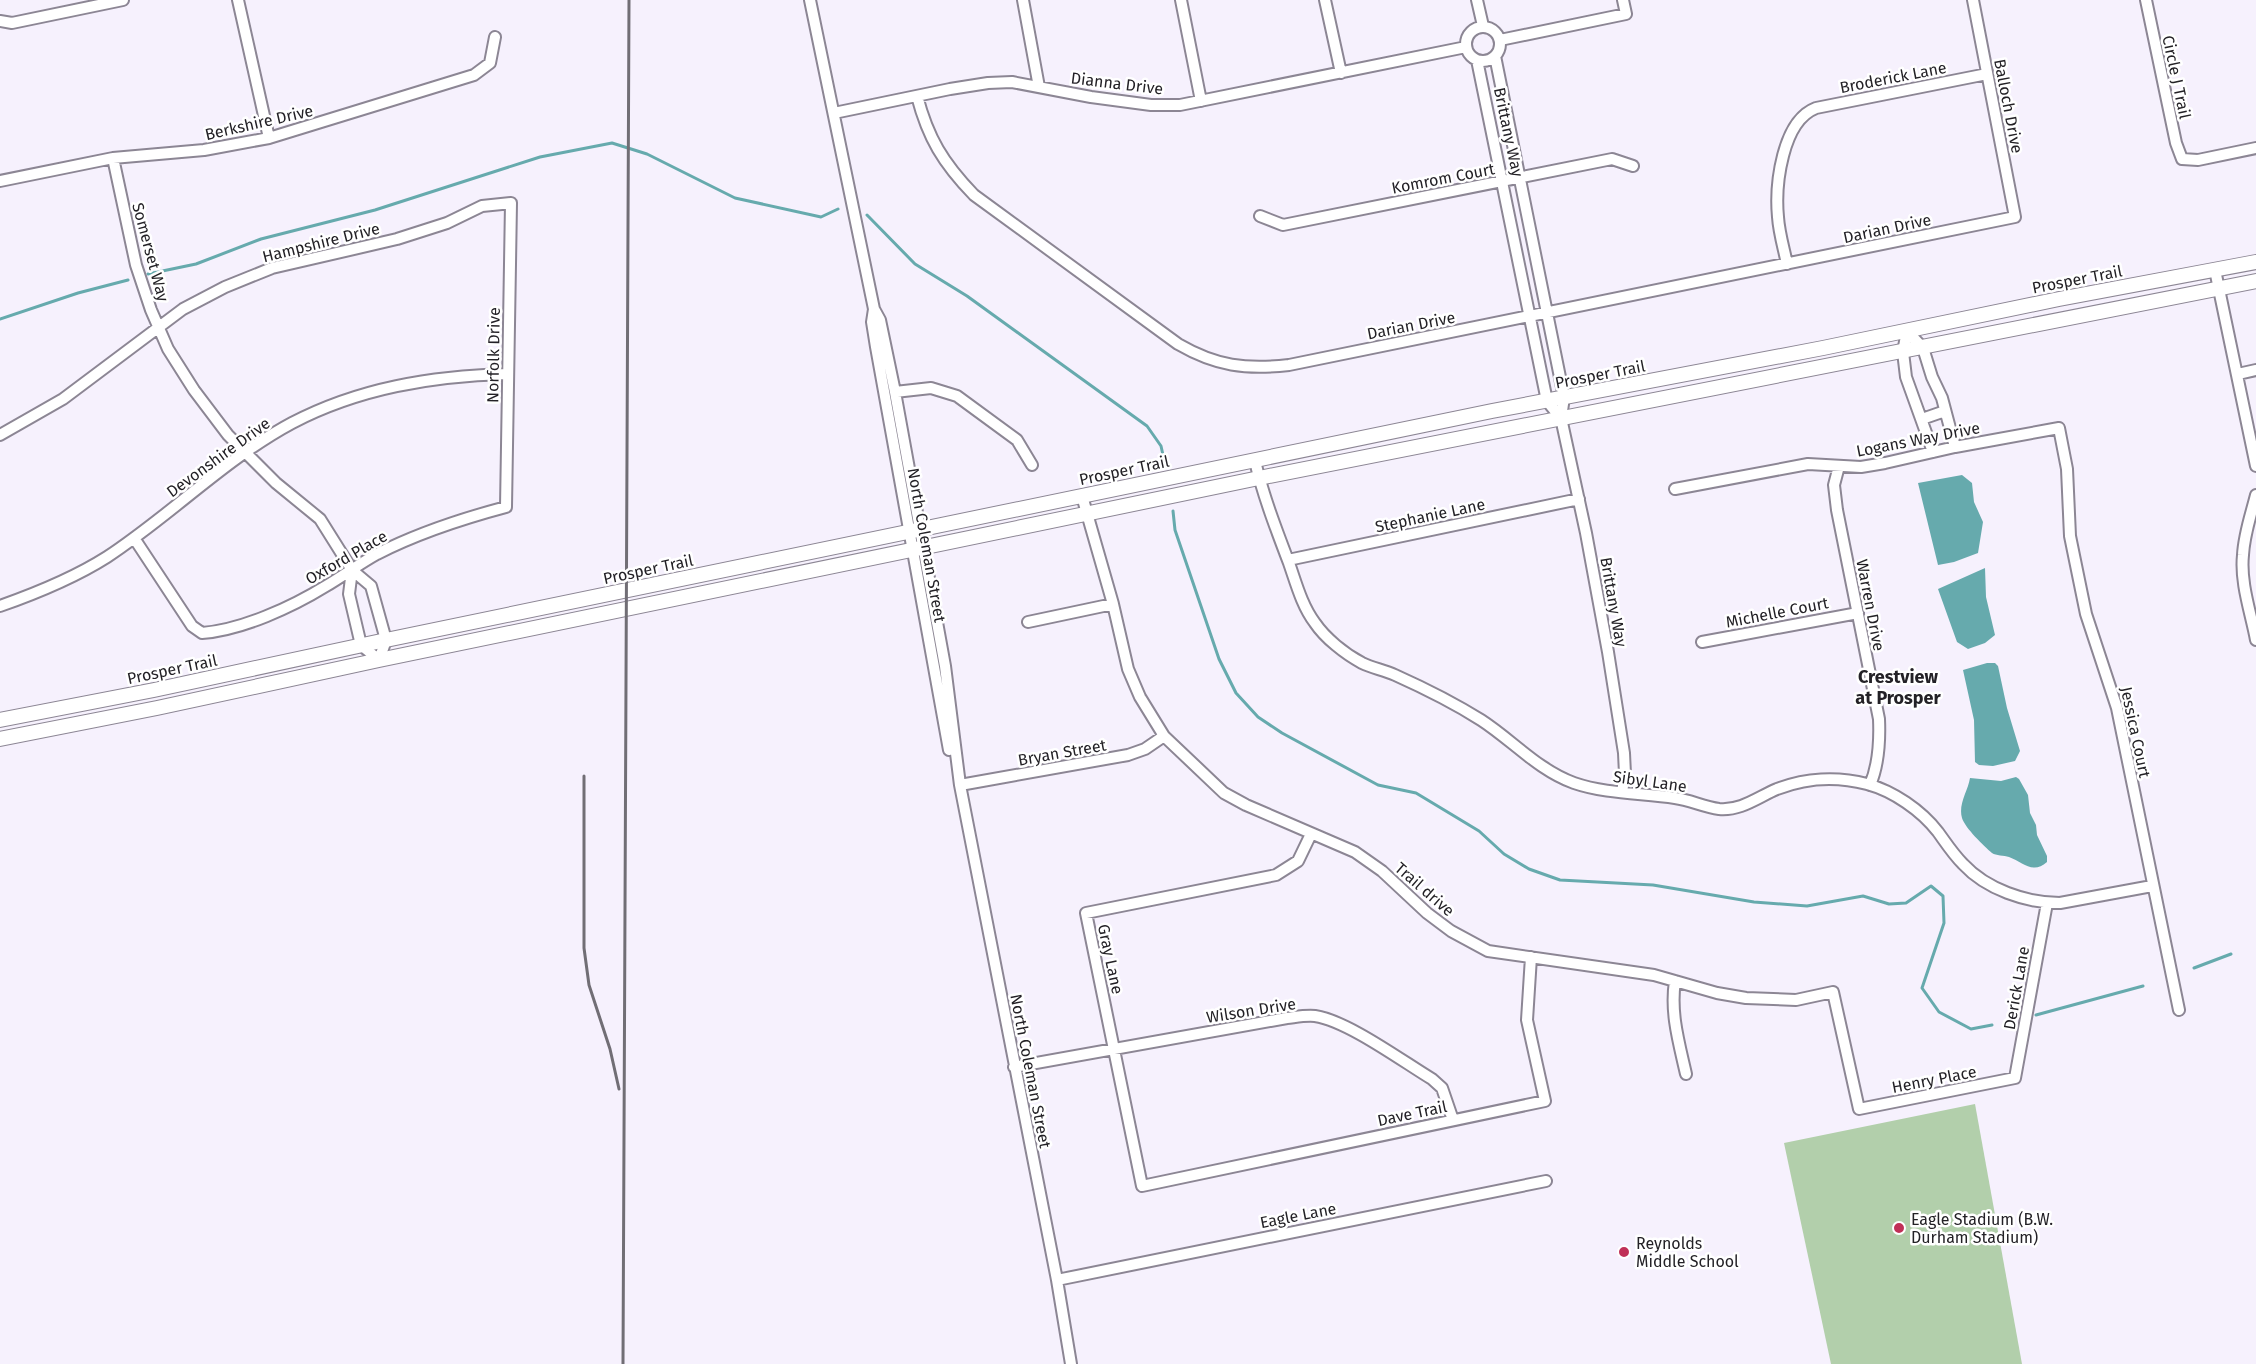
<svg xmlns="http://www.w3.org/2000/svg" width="2256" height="1364" font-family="'Fira Sans',sans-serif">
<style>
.green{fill:#b2cfab}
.water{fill:#66aaad}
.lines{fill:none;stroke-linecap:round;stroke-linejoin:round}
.stream{stroke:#66aaad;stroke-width:3}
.minor-casing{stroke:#8c8694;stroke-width:14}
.major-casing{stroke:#8c8694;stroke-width:16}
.minor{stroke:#fff;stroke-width:10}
.major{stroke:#fff;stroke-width:14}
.rail{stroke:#716e75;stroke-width:3}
.poi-dot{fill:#c03057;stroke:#fff;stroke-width:2}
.labels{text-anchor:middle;stroke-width:5;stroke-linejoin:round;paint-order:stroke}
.street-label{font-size:16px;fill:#232126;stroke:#fff}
.poi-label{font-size:16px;fill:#232126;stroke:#fff;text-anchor:start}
.neighbourhood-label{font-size:18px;font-weight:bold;fill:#232126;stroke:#fff}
</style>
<rect width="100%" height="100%" fill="#f6f1fd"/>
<path class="green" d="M 1975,1104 L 2022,1364 L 1831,1364 L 1784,1143 Z"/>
<path class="water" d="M 1962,475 L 1972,483 L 1974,502 L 1983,522 L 1978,553 L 1954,562 L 1938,565 L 1918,483 Z
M 1985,568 L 1986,597 L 1995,635 L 1985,643 L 1968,649 L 1957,642 L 1938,589 Z
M 1987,663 L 1995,663 L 1998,666 L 2007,708 L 2020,751 L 2015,761 L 1993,766 L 1979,765 L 1975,762 L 1974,720 L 1963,670 Z
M 2016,777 L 2019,779 L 2028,795 L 2030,813 L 2036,825 L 2037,835 L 2047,856 L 2047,862 C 2033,875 2023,862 2009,857 C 2004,855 1996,856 1992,853 C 1984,846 1965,828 1962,818 C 1958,804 1968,791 1970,778 L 2001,781 Z"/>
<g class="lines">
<path class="stream" d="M 867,215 L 915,264 L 967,296 L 1147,426 L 1161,446 L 1165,464
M 148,274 L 196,264 L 261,239 L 375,210 L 540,157 L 612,143 L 647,154 L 735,198 L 821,217 L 838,209
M 0,319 L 78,293 L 128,280
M 1173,511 L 1175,530 L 1219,659 L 1236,693 L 1258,717 L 1282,733 L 1378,785 L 1416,793 L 1479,831 L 1504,854 L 1529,869 L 1560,880 L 1653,885 L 1754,902 L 1807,906 L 1863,896 L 1889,904 L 1906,903 L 1931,886 L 1943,896 L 1944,923 L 1922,988 L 1939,1012 L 1971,1029 L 1992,1025
M 2194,968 L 2231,954
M 2036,1015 L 2143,986"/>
<defs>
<path id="minor" d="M 238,0 L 269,138
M 810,0 L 874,309 L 880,320 L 895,392 L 945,666 L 960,785 L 1057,1280 L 1071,1364
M 1023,0 L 1039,87
M 1181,0 L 1201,101
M 1325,0 L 1341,73
M 1477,0 L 1483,26
M 2146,0 L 2176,143 L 2182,159 L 2198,160 L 2256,148
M 0,21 L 12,23 L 123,0
M1466 44a17 17 0 1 1 34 0a17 17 0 1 1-34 0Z
M 1500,40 L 1626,14 L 1623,0
M 1495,56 L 1564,397 L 1561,418 L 1586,533 L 1608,652 L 1624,753 L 1625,774 L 1622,792
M 1477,60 L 1547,401 L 1561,418
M 917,96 C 928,138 943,163 974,195 L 1178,344 C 1216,366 1246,370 1289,365 L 2015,217 L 1973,0
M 834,113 L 950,89 L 988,83 L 1012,82 L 1091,97 L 1151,105 L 1180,105 L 1466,47
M 113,158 L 136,265 L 151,310 L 168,349 L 194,390 L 228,435 L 276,483 L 320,519 L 352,570 L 371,586 L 386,640 L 379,660 L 361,645 L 349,594 L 352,570
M 0,181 L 113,158 L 204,150 L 269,138 L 474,75 L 490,63 L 495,37
M 1260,216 L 1283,225 L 1612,159 L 1633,166
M 1787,264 C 1784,249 1779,233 1778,217 C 1775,185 1782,121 1816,108 L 1987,74
M 2215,270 L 2256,466
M 874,309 L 872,322 L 876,347 L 949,750
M 1907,331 L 1923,348 L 1932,377 L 1942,398 L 1955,447
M 1907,331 L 1903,352 L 1906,377 L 1933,452
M 2238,374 L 2256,370
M 895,392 L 931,388 L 957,396 L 1017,440 L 1032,465
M 1922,419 L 1945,411
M 0,435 L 63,399 L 183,309 L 225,287 L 272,268 L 397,239 L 447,223 L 482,206 L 511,203 L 506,507 C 461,519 418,533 377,554 C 359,564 343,576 326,586 C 292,607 242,630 202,633 L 192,626 L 134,538
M 1255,461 C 1263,495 1276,529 1289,563 C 1296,583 1302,606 1315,623 C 1325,638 1345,654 1362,663 C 1372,668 1384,670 1395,675 C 1424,688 1454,703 1481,720 C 1512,740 1538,770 1574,783 C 1606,794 1642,793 1675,798 C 1690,800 1704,807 1719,809 C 1741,811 1758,797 1777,789 C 1805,778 1837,776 1867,784 C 1893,791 1921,810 1938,832 C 1946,843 1953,854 1963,864 C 1986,889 2026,903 2060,903 L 2152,886
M 1839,466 L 1834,485 L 1837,510 L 1879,719 C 1880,742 1879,764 1870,785
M 1675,489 L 1808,464 L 1861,467 L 1885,463 L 1955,447 L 2059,428 L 2067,469 L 2070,536 L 2086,614 L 2117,708 L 2179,1010
M 2256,495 C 2251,515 2244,534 2243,555 C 2240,583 2251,613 2256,640
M 1082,496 L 1113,604 L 1128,669 L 1140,697 L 1164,736 L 1224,793 L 1246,805 L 1355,852 L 1382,871 L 1427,913 L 1451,931 L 1488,951 L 1654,975 L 1717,993 L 1746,998 L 1796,1000 L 1833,992 L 1859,1109 L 2015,1078 L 2047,903
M 1288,560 L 1579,499
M 0,606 C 37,593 74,578 107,557 C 171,515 225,459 292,423 C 359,388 432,376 507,374
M 1028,622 L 1113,604
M 1702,642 L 1858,613
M 960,785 L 1128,755 L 1145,749 L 1164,736
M 1311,834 L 1298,861 L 1276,875 L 1086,913 L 1142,1186 L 1545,1101 L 1527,1020 L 1531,957
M 1675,981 C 1670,1013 1679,1043 1686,1074
M 1014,1067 L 1287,1018 C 1296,1017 1306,1015 1315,1016 C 1348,1021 1402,1061 1432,1079 L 1442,1088 L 1453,1120
M 1057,1280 L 1546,1181"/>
<path id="major" d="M 0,720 L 154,690 L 386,640 L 1492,411 L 1823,348 L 2059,299 L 2256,262
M 0,739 L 157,708 L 379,660 L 1259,478 L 2256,281"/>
</defs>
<use href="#minor" class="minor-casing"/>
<use href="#major" class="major-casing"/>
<use href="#minor" class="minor"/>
<use href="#major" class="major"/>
<path class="rail" d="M 584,776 L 584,948 L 589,985 L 610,1049 L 619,1089
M 623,1364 L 629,0"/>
</g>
<g class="poi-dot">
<circle cx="1899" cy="1228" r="6"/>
<circle cx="1624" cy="1252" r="6"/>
</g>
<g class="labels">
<g class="street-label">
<text transform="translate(1893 77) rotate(-11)" y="6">Broderick Lane</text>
<text transform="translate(2177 77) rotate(78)" y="6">Circle J Trail</text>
<text transform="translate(1117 83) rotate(7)" y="6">Dianna Drive</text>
<text transform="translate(2009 106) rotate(79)" y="6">Balloch Drive</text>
<text transform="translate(259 122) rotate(-13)" y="6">Berkshire Drive</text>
<text transform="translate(1509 132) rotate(78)" y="6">Brittany Way</text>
<text transform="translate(1443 178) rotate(-11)" y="6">Komrom Court</text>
<text transform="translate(1887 228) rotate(-12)" y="6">Darian Drive</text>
<text transform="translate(321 242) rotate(-14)" y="6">Hampshire Drive</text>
<text transform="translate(151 252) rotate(75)" y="6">Somerset Way</text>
<text transform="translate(2077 279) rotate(-11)" y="6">Prosper Trail</text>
<text transform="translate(1411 325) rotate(-11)" y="6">Darian Drive</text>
<text transform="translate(493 355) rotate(-89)" y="6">Norfolk Drive</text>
<text transform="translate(1600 374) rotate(-11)" y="6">Prosper Trail</text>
<text transform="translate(1918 439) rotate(-11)" y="6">Logans Way Drive</text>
<text transform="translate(218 457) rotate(-36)" y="6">Devonshire Drive</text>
<text transform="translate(1124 470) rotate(-12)" y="6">Prosper Trail</text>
<text transform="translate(1430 515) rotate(-12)" y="6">Stephanie Lane</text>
<text transform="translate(927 545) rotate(80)" y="6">North Coleman Street</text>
<text transform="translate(346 557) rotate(-30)" y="6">Oxford Place</text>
<text transform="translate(648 569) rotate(-12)" y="6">Prosper Trail</text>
<text transform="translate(1614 602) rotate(80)" y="6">Brittany Way</text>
<text transform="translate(1871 605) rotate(79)" y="6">Warren Drive</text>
<text transform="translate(1777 612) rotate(-11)" y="6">Michelle Court</text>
<text transform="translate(172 669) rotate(-12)" y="6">Prosper Trail</text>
<text transform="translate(2136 732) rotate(78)" y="6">Jessica Court</text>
<text transform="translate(1062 752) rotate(-10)" y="6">Bryan Street</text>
<text transform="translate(1650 781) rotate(8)" y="6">Sibyl Lane</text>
<text transform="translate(1425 889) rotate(41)" y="6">Trail drive</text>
<text transform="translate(1111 959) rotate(78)" y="6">Gray Lane</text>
<text transform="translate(2016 988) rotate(-80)" y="6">Derick Lane</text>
<text transform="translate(1251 1010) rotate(-9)" y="6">Wilson Drive</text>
<text transform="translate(1031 1071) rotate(79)" y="6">North Coleman Street</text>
<text transform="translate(1934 1079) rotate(-11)" y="6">Henry Place</text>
<text transform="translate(1412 1113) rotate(-12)" y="6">Dave Trail</text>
<text transform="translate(1298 1215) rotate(-11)" y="6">Eagle Lane</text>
</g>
<g class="poi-label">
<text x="1911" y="1225">Eagle Stadium (B.W.<tspan x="1911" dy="18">Durham Stadium)</tspan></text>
<text x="1636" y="1249">Reynolds<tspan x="1636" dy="18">Middle School</tspan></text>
</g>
<g class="neighbourhood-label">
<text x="1898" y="683">Crestview<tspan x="1898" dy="21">at Prosper</tspan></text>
</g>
</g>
</svg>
